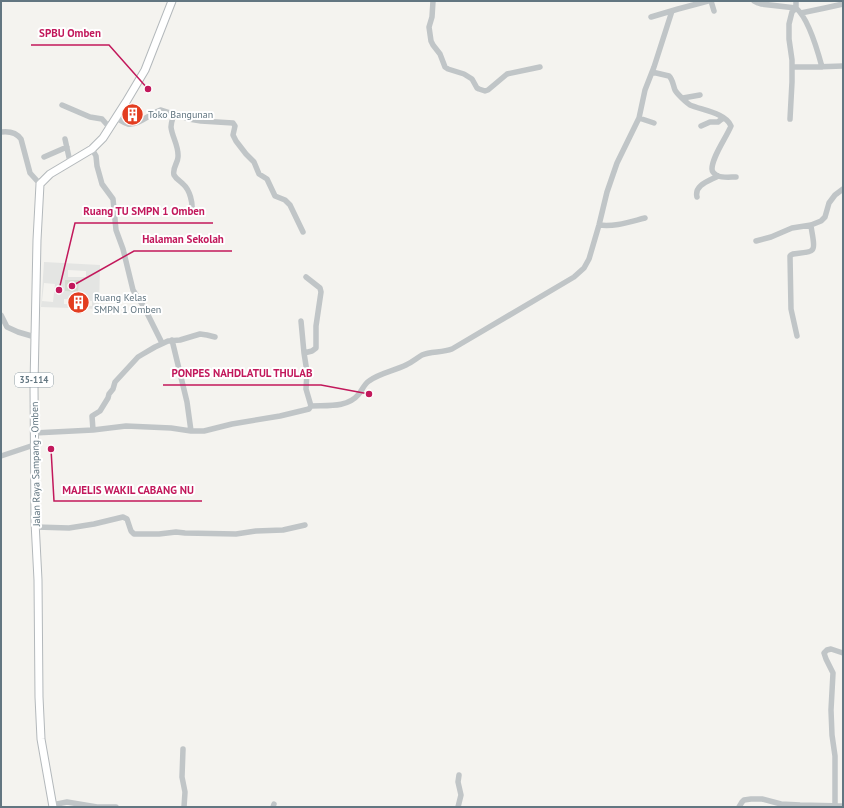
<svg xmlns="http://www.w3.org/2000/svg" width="844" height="808" font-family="'PT Sans',sans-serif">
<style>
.built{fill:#e4e5e3;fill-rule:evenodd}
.green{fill:#d5dbd0}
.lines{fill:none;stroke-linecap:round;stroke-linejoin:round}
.major-casing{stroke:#b3b8bb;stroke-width:9}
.minor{stroke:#c0c5c7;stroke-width:5.5}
.major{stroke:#fff;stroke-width:7}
.labels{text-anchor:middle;stroke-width:4;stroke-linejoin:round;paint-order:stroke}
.shield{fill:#fff;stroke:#919fa7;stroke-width:1}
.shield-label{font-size:9px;font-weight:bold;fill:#627681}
.poi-label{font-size:10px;fill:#627681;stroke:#fff;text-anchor:start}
.street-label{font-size:10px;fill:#627681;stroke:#fff}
.leader{fill:none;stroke:#c2185b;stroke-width:1.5}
.callout-dot{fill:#c2185b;stroke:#fff;stroke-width:1.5}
.callout-label{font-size:11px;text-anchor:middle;font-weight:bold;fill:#c2185b;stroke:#fff;stroke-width:4;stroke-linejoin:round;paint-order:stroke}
</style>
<rect width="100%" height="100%" fill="#f4f3ef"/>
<path class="built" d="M 44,262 L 100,265 L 99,309 L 41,307 ZM 68,270 L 86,271 L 86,277 L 68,277 ZM 44,283 L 55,284 L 53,302 L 42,301 ZM 64,299 L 92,301 L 92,306 L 64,304 Z"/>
<path class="green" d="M 65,280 L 79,280 L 78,292 L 65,291 Z"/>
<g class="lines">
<defs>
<path id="major" d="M 53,807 L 41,739 L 39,697 L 38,580 L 35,522 L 34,385 L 37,240 L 40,184 L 50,174 L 92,149 L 103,138 L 126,102 L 145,70 L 172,1"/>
</defs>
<use href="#major" class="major-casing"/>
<path class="minor" d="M 433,1 L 432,17 L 429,27 L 431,41 L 433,45 L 440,54 L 445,67 L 448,69 L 464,74 L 472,79 L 477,88 L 479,89 L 485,91 L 488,90 L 507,74 L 540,67
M 711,1 L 714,11
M 754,1 L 758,3 L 761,4 L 796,8 C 808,18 818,52 822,67
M 801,13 L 825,8 L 843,4
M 651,17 L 678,9 L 708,1
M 792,67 L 814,67 L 843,66
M 652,72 L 669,76 C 673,80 673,85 675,90 C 677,94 687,103 690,105 C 701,110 726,113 731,126 C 726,138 712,157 712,169 C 712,172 714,174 718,176 C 723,178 731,177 736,177
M 683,98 L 700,95
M 62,105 L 90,117 L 102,119 L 110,128
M 174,114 C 173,118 171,122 171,127 C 172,137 179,146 178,157 C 178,163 172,168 174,175 C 176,179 180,181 183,184 C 190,190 193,203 192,212
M 116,118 C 120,120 124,123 128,124 C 138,126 151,113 161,110 L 189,119 L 201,121 L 233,123 L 235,126 L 233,135 L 236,141 L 246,154 L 254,162 L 259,174 L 267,179 L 275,196 L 285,200 L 290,205 L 303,232
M 639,118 L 654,123
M 790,119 L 792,82 L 792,60 L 789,39 L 789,24 L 792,12 L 796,8 L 796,1
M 701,126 L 710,122 L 718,122 L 723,118
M 1,132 C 9,131 16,132 21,139 L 30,173 L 40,184
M 65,139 L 70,162
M 92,149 L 96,156 L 97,166 L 102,184 L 113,199 L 116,230 L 123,249 L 133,290 L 144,307 L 162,343
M 44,157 L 67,147
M 697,197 C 694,185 709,181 718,176
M 599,225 C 615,227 629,222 645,218
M 756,241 L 771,237 L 792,228 L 811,225 L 821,221 L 825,217 L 829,203 L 835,195 L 843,189
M 1,315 L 7,327 L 18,332 L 35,337
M 301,321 L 304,353
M 797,336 L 791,309 L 790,256 L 791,255 L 793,254 C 797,253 810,253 812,250 C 816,247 811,230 811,225
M 172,340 L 187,402 L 191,431
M 311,406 C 326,405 347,408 358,395 C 362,391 364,384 369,381 C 380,373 394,371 406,365 C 412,362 417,358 422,355 C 431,351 442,353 452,349 L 574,277 L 584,268 L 589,259 L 599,225 L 607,192 L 617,163 L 639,118 L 645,90 L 654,67 L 672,11
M 93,430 L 92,416 L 100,411 L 108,398 L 109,394 L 113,389 L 115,382 L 138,357 L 143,354 L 155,347 L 168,341 L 180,340 L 200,334 L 207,335 L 215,337
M 34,433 L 93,430 L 126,426 L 171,428 L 191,431 L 204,431 L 232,424 L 280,416 L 309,409 L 311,406 L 306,389 L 307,372 L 304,353 L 312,351 L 316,348 L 316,326 L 321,292 L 320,288 L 306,277
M 1,456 L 34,445
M 36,527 L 69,528 L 94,524 L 123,517 L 127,519 L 131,531 L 134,534 L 159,534 L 176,532 L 185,533 L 236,534 L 256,531 L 283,530 L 305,525
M 183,749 L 182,777 L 185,792 L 184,807
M 52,805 L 67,802 L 97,807 L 116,807
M 835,806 L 835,756 L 832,735 L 831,710 L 833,673 L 826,659 L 824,653 L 827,650 L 831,649 L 843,653
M 273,807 L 274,804
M 458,807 L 461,795 L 458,782 L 459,775
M 739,807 L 742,802 L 744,800 L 751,799 L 762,799 L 781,804 L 800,805 L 843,806"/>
<use href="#major" class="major"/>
</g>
<defs>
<symbol id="building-disc" viewBox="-11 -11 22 22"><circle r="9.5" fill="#e33d20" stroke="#fff"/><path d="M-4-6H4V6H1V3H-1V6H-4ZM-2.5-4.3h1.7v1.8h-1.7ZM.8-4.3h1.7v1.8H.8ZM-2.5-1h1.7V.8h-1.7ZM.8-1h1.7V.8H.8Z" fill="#fff"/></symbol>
</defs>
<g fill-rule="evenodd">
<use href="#building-disc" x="120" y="102" width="25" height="25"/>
<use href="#building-disc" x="66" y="290" width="25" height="25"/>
</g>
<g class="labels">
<rect class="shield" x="15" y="373" width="38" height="14" rx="3"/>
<g class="shield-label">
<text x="34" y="383">35-114</text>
</g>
<g class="poi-label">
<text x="148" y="118">Toko Bangunan</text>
<text x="94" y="301">Ruang Kelas<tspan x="94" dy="12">SMPN 1 Omben</tspan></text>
</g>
<g class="street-label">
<text transform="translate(35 464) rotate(-91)" y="4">Jalan Raya Sampang - Omben</text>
</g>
</g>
<path class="leader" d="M148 89L109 45H31M59 290L75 223H213M72 286L134 251H232M369 394L321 385H163M51 449L54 501H202"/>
<g class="callout-dot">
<circle cx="148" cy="89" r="4"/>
<circle cx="59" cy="290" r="4"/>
<circle cx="72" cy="286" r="4"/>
<circle cx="369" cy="394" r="4"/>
<circle cx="51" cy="449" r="4"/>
</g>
<g class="callout-label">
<text x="70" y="37">SPBU Omben</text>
<text x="144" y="215">Ruang TU SMPN 1 Omben</text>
<text x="183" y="243">Halaman Sekolah</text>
<text x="242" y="377">PONPES NAHDLATUL THULAB</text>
<text x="128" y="494">MAJELIS WAKIL CABANG NU</text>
</g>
<rect width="844" height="808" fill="none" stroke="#627681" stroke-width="4"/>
</svg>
